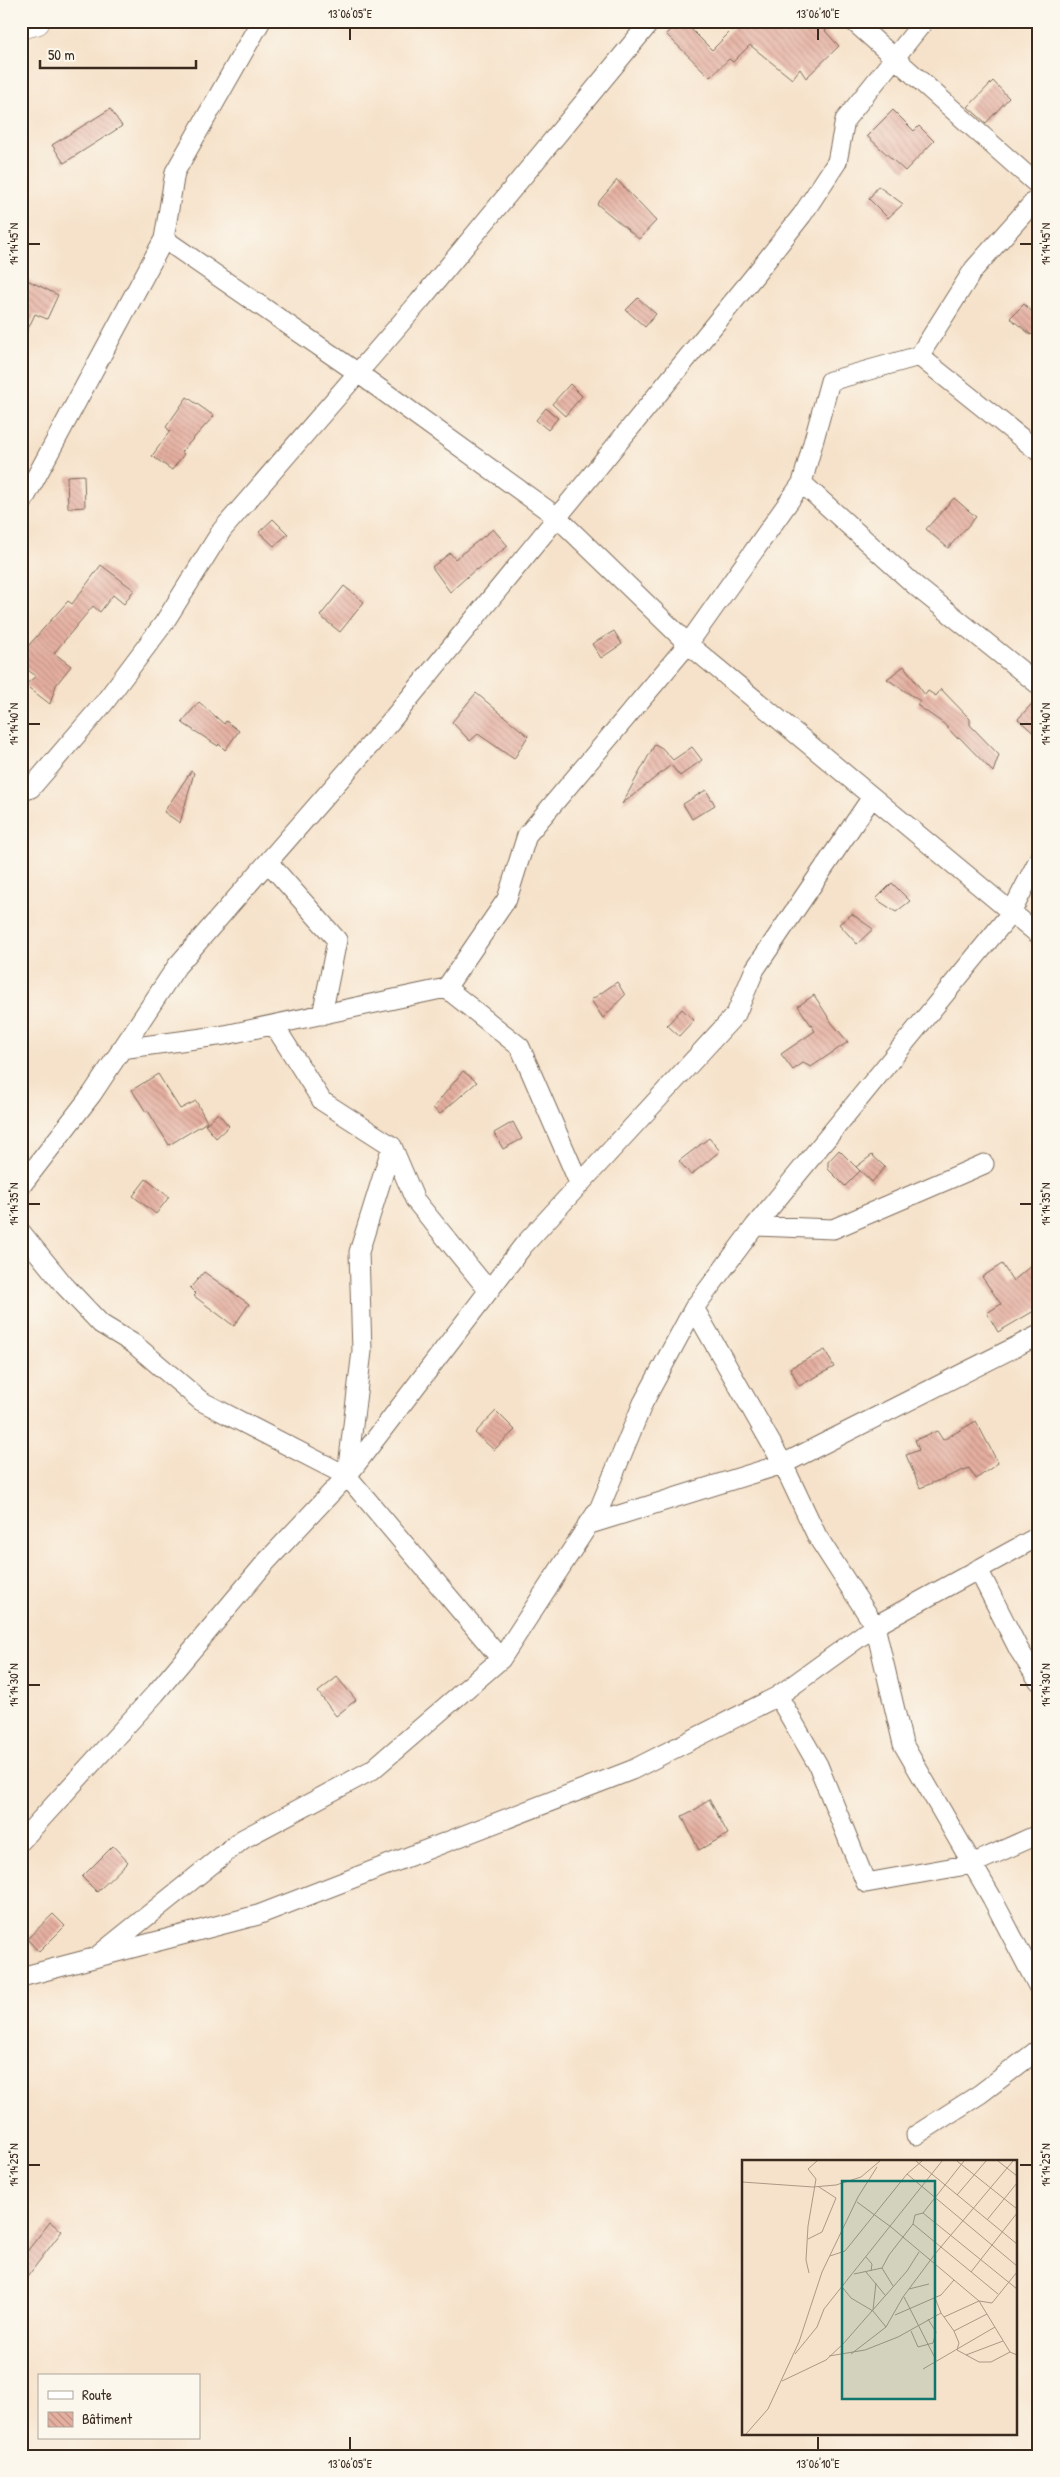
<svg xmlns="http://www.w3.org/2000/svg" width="1060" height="2477" font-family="'Patrick Hand',sans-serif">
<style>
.building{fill:url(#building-back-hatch)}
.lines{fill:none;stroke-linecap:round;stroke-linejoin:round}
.street-casing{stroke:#7c6a5a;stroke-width:21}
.highway-casing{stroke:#7c6a5a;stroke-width:29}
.street{stroke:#fff;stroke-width:19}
.highway{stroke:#fff;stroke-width:28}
.ticks{fill:none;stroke:#3b2a1e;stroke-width:2}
.inset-road{fill:none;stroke:#ab9885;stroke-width:1}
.view{fill:#0f766e;fill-opacity:0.15;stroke:#0f766e;stroke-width:2.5}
.inset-edge{fill:none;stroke:#3b2a1e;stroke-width:2.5}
.neatline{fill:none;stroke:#3b2a1e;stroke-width:2}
.ticks-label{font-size:12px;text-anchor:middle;fill:#3b2a1e}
</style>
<defs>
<pattern id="building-back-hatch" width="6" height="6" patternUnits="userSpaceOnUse" patternTransform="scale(1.25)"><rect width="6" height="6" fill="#e5afa0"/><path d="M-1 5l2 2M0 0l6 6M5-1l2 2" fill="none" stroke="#bb8f82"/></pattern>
</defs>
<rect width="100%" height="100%" fill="#fbf7ec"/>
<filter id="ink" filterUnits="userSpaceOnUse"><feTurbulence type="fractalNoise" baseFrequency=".02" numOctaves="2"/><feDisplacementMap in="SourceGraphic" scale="10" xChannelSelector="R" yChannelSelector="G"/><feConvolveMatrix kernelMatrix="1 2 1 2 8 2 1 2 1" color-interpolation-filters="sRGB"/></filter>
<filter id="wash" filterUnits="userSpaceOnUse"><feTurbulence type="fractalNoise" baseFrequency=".0096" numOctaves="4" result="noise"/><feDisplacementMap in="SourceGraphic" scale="20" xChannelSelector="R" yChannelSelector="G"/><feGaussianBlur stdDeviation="1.12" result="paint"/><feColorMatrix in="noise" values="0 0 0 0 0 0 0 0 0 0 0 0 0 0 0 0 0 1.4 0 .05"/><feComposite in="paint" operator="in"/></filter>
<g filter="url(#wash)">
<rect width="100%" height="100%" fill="#f6e2ca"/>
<g id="blocks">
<path class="building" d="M 679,21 L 683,21 L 712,50 L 741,21 L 835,21 L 825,31 L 839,46 L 806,78 L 800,69 L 792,79 L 750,45 L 733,62 L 729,59 L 710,77 L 666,34 Z
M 993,81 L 1009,98 L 986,123 L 968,107 Z
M 110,109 L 122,126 L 64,163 L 52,145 Z
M 893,110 L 914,131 L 919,126 L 934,141 L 905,171 L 867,136 Z
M 617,180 L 656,221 L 639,239 L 597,204 Z
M 878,186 L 903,204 L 888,218 L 869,199 Z
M 21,277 L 58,295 L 47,319 L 35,314 L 21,344 Z
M 638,298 L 656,314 L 645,327 L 626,310 Z
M 1024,304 L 1039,318 L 1039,326 L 1031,335 L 1010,318 Z
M 570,384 L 582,396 L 565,416 L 552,404 Z
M 187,397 L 214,416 L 181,452 L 184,454 L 172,470 L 152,456 L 170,431 L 166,427 Z
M 546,408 L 558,418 L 548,430 L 536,420 Z
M 84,475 L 85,507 L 68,508 L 67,476 Z
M 954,498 L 976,517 L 948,548 L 926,529 Z
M 273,519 L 288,534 L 274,546 L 259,532 Z
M 493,529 L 508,546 L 477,570 L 476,569 L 450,592 L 432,567 L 450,553 L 455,559 Z
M 101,565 L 134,590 L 124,604 L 113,595 L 100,612 L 93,606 L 54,653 L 71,666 L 56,685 L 50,704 L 25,685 L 36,676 L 21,665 L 21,654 L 68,601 L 72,604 Z
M 344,586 L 364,602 L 340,632 L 320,616 Z
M 614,631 L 622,644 L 601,658 L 592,644 Z
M 904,666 L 925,695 L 928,691 L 936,696 L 941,689 L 970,719 L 970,725 L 999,755 L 993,772 L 959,737 L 957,738 L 944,724 L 917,705 L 920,701 L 887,679 Z
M 476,693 L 528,736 L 514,759 L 478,734 L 470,741 L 452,722 Z
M 1039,696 L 1039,738 L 1018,719 Z
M 199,702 L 224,724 L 226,721 L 239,731 L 225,750 L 219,744 L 218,746 L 184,724 L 182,722 Z
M 655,744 L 662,748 L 673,760 L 692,747 L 702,760 L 680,776 L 671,765 L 622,804 Z
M 191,771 L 194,773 L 180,823 L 164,812 Z
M 706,790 L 715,805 L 692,819 L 683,804 Z
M 892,883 L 910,901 L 896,912 L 876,899 Z
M 852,914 L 873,929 L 857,944 L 839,924 Z
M 617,982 L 625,995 L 603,1018 L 591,1000 Z
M 814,995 L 832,1023 L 848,1042 L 811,1067 L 803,1063 L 793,1070 L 781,1054 L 815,1031 L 798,1006 Z
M 682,1009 L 694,1020 L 679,1036 L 667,1025 Z
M 463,1071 L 477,1082 L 440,1114 L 433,1108 Z
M 158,1074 L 180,1109 L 196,1101 L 207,1122 L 169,1145 L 148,1111 L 146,1112 L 132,1090 Z
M 218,1113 L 229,1126 L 216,1138 L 205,1125 Z
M 513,1122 L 522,1139 L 503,1149 L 494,1133 Z
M 709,1138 L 720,1151 L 691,1175 L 679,1161 Z
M 839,1150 L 860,1171 L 845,1186 L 828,1169 L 828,1162 Z
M 872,1155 L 885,1167 L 872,1182 L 856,1167 Z
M 146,1179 L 169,1197 L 156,1214 L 133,1196 Z
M 1039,1259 L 1039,1308 L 998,1332 L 987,1313 L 1001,1304 L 982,1277 L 1002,1264 L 1013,1281 Z
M 204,1272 L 249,1304 L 234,1326 L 194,1296 L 196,1294 L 190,1288 Z
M 825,1350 L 834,1367 L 799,1386 L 790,1368 Z
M 496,1411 L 515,1430 L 494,1450 L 475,1433 Z
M 976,1421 L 998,1463 L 976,1479 L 969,1468 L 920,1488 L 906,1455 L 919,1450 L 915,1440 L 937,1431 L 943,1440 Z
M 337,1677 L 356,1700 L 336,1716 L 318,1692 Z
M 709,1799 L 728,1834 L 699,1850 L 682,1816 L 698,1808 Z
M 113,1846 L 128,1862 L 97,1892 L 82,1877 Z
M 53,1914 L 65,1926 L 39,1952 L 27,1939 Z
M 50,2222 L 62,2231 L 21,2285 L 21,2259 Z"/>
</g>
</g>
<g filter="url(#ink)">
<use href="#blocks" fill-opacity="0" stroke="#7c6a5a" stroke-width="1"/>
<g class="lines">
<defs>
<path id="street" d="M 853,21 L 1039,186
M 164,239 L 358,373 L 557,517 L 688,644 L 1039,935
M 919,356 L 1039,452
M 802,483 L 917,587 L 1039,685
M 21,505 L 164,239 L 175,172 L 261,21
M 21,792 L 31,788 L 104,703 L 164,623 L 222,530 L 419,302 L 651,21
M 268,862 L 337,940 L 322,1015
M 274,1025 L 322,1101 L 392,1146 L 415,1200 L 489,1291
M 121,1049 L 225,1035 L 446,988
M 579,1183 L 520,1047 L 446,988 L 507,899 L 527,835 L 688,644 L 802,483 L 830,381 L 919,356 L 974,269 L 1039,196
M 21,1186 L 92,1094 L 177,966 L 390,722 L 755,275 L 802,215 L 837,162 L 845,120 L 924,21
M 755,1226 L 833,1229 L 984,1164
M 21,1232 L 64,1285 L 101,1324 L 134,1344 L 201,1401 L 347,1476 L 501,1659
M 694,1308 L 783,1464 L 817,1536 L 875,1626 L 903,1744 L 992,1898 L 1039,1988
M 347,1475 L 362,1351 L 359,1252 L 392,1146
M 587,1525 L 783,1464 L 1039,1335
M 978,1569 L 1019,1650 L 1039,1681
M 778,1696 L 818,1765 L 866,1883 L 972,1864 L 1037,1835 L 1039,1832
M 21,1841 L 155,1694 L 266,1562 L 347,1476 L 523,1246 L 736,1014 L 755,969 L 872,797
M 95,1958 L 243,1839 L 372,1770 L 501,1659 L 600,1507 L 643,1403 L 694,1308 L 755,1226 L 1011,913 L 1039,859
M 21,1977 L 258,1915 L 632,1770 L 778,1696 L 875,1626 L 1039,1536
M 916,2135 L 980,2094 L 1039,2049"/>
<path id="highway" d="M 21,25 L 36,21"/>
</defs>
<use href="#street" class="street-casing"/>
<use href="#highway" class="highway-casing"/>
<use href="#street" class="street"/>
<use href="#highway" class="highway"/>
</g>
</g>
<path class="ticks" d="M 350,28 L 350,40M 818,28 L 818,40M 28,244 L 40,244M 1020,244 L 1032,244M 28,724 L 40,724M 1020,724 L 1032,724M 28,1204 L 40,1204M 1020,1204 L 1032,1204M 28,1685 L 40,1685M 1020,1685 L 1032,1685M 28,2165 L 40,2165M 1020,2165 L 1032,2165M 350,2437 L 350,2450M 818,2437 L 818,2450"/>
<g transform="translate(742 2160)">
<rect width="275" height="275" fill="#f6e2ca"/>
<path class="inset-road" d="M 174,1 L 275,84M 215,1 L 275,49M 256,1 L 275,16M 165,14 L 275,106M 0,22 L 71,27 L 94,25 L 119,17 L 138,1M 215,35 L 244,1M 115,42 L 149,67 L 237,141 L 268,192M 181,53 L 275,129M 245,60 L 275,23M 171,64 L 256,134M 66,79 L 80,72 L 94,38 L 77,27M 88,96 L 103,91 L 165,14 L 180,1M 124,97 L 130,104 L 129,111M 124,112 L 143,135M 229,112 L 275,53M 67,113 L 64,100 L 66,66 L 74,19 L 66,9 L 75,1M 112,114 L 140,108M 151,126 L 140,108 L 147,95 L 171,64 L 173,55 L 181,53 L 222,1M 101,128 L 109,138 L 131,151 L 144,167M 167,129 L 187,124M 162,137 L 194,200M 193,138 L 199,153M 131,150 L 134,123M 153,155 L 199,135 L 212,120M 202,157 L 212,171 L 245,154M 169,171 L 176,187 L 191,183 L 194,172 L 186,159M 212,171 L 217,183 L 215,190 L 237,202 L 249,202 L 268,192 L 275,195M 53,194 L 75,167 L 82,149 L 200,1M 109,194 L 144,167 L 161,137 L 193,94 L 271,1M 224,195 L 261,181M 87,196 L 123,190 L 156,177 L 199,153 L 202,157 L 237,141 L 250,143 L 275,112M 181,209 L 253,167M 40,221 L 84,200 L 101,184 L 165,111 L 177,92M 4,274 L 26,249 L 57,182 L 80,112 L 116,37 L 135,7"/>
<path class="view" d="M 100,21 L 193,21 L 193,239 L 100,239 Z"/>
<rect width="275" height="275" class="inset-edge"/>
</g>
<rect width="1060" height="2477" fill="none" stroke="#fbf7ec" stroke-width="55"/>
<rect x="38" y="2374" width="162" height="65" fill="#fbf7ec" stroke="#aea59a"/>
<rect x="48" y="2391" width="25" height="8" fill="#ffffff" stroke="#aea59a"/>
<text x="82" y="2400" font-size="15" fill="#3b2a1e">Route</text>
<rect x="48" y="2412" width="25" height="15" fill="url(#building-back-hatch)" stroke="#aea59a"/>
<text x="82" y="2424" font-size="15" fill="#3b2a1e">Bâtiment</text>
<path d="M40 60v8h156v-8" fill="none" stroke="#3b2a1e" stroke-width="2.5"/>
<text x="48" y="60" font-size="15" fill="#3b2a1e" stroke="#fbf7ec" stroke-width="4" paint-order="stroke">50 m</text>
<rect x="28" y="28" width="1004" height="2422" class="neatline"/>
<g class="ticks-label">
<text x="350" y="18">13°06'05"E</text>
<text x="818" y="18">13°06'10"E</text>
<text transform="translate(14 244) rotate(-90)" y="4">14°14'45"N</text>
<text transform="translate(1046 244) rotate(-90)" y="4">14°14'45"N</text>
<text transform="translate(14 724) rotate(-90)" y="4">14°14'40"N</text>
<text transform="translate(1046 724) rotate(-90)" y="4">14°14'40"N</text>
<text transform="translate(14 1204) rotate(-90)" y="4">14°14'35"N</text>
<text transform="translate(1046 1204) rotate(-90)" y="4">14°14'35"N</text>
<text transform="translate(14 1685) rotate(-90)" y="4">14°14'30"N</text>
<text transform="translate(1046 1685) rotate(-90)" y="4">14°14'30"N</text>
<text transform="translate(14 2165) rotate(-90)" y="4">14°14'25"N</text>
<text transform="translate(1046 2165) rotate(-90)" y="4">14°14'25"N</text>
<text x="350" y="2468">13°06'05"E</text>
<text x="818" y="2468">13°06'10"E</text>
</g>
</svg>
